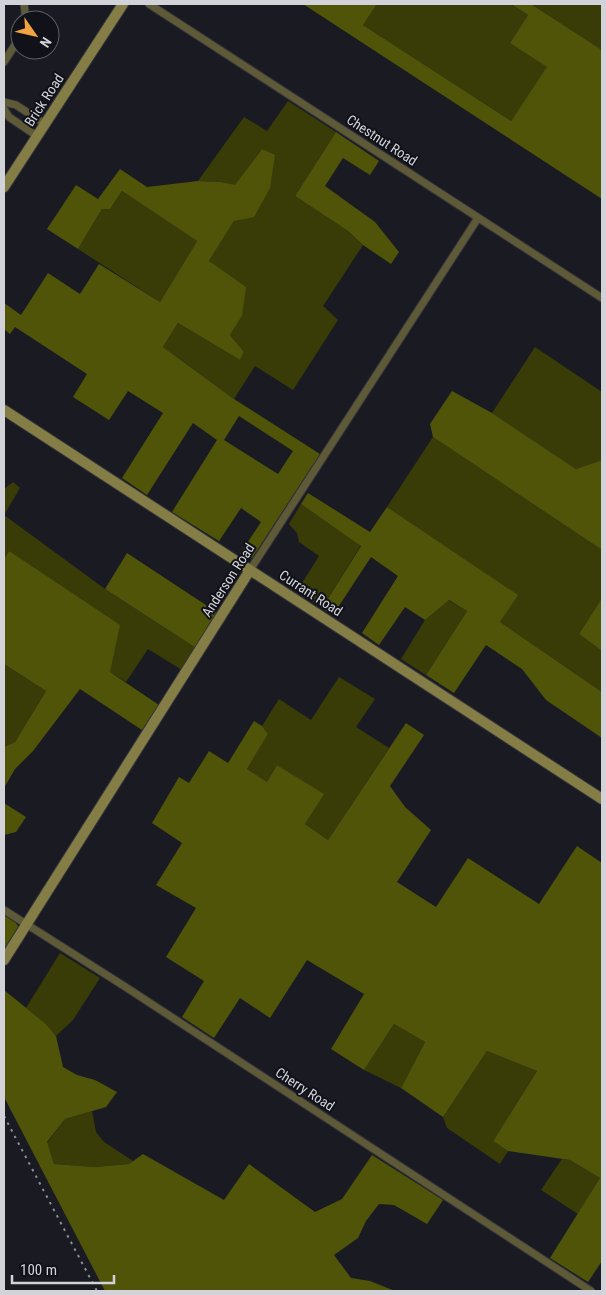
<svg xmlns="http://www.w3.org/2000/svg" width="606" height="1295" font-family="'Roboto Condensed',sans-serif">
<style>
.green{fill:#393c07}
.forest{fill:#4f5409;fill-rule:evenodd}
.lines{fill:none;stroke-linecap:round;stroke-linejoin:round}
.street-casing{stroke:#34353b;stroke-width:9}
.secondary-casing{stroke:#34353b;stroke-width:12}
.street{stroke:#5e5a38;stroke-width:7}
.secondary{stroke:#847e46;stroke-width:10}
.rail{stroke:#8d8e93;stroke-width:2;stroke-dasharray:2.5 5;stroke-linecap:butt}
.labels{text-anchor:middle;stroke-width:4;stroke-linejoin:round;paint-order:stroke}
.street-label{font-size:14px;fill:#d2d3d8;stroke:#111219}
</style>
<rect width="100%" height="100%" fill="#1a1b22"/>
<path class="green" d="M 377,4 L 511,4 L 528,15 L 510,43 L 548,67 L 511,121 L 363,25 Z
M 531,4 L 602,4 L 602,50 Z
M 288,101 L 336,132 L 295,196 L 348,231 L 363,245 L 323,306 L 338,320 L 293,390 L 255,366 L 234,399 L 163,347 L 178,323 L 240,360 L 244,352 L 230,335 L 242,316 L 209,261 L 234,221 L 262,149 L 235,186 L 220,182 L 198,181 L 244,117 L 267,131 Z
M 122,191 L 197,241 L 160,302 L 78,249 L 102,209 L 110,209 Z
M 535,347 L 602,392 L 602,460 L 576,469 L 492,413 Z
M 433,437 L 602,550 L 602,598 L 579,634 L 602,651 L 602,692 L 500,622 L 517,595 L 387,507 Z
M 13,482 L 20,488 L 4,515 L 105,589 L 196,648 L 182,670 L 148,649 L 126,682 L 110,672 L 9,551 L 4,559 L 4,489 Z
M 301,504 L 361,545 L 322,608 L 297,591 L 319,556 L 299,542 L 297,533 L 289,524 Z
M 448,600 L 467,611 L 426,675 L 401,659 L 425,620 Z
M 4,664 L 46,691 L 15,742 L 4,747 Z
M 339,677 L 375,699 L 356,727 L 389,748 L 328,840 L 305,824 L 323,794 L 277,765 L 267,782 L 247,769 L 268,734 L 262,726 L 279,699 L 311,720 Z
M 60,953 L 100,978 L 73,1020 L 56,1036 L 46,1024 L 26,1008 Z
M 394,1024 L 425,1042 L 401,1088 L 364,1070 Z
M 487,1051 L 537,1071 L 493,1141 L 508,1151 L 500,1164 L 447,1128 L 443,1117 Z
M 92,1111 L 96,1132 L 104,1142 L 133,1161 L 129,1164 L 95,1167 L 54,1164 L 47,1143 L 65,1119 Z
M 562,1159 L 570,1160 L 600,1178 L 578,1214 L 541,1190 Z"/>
<path class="forest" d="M 303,4 L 377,4 L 363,25 L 511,121 L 547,67 L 510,43 L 528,15 L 511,4 L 531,4 L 602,50 L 602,199 Z
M 336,132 L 379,161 L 370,175 L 343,158 L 325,186 L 375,222 L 399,252 L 391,264 L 363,245 L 348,231 L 295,196 Z
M 262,149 L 275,155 L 270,188 L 254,217 L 234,221 L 209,261 L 246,287 L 242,316 L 230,335 L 244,352 L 240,360 L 178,323 L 163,347 L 234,399 L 320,454 L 252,558 L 247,559 L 240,554 L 261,522 L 241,508 L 219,541 L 172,512 L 217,440 L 193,423 L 147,495 L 122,478 L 163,413 L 128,391 L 109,420 L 73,397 L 87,374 L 15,327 L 10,334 L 4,329 L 4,303 L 21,315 L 48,273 L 80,294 L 99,264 L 160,302 L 197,241 L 122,191 L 110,209 L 102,209 L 78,249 L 47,229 L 76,185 L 98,199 L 120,169 L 147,187 L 198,181 L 220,182 L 235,185 ZM 239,416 L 293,451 L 278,474 L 224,440 Z
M 452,391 L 492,413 L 576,469 L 602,460 L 602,550 L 433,437 L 430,424 Z
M 308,493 L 370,532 L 387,507 L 518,595 L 500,622 L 602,692 L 602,738 L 546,700 L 522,669 L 486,645 L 454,693 L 426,675 L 467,611 L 449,600 L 425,620 L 405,607 L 379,645 L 362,633 L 398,576 L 371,557 L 333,615 L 322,608 L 361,546 L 301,504 Z
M 9,551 L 120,625 L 110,672 L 159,705 L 142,730 L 80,689 L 33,751 L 15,769 L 4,788 L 4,747 L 15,742 L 46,691 L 4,664 L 4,559 Z
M 127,553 L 218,613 L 196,648 L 105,589 Z
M 602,598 L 602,651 L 579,634 Z
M 254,721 L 262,726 L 268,734 L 247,769 L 267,782 L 277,765 L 324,794 L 305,824 L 328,840 L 406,723 L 424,735 L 390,786 L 405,807 L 431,830 L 397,882 L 436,907 L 468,858 L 539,904 L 577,846 L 602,863 L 602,1261 L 588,1282 L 550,1258 L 600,1178 L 570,1160 L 508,1151 L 493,1141 L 537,1071 L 487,1051 L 443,1117 L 401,1088 L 425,1042 L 394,1024 L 364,1070 L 331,1049 L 364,994 L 307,960 L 270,1018 L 240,998 L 214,1038 L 182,1017 L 204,981 L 166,957 L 196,908 L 156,885 L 182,843 L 152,823 L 179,777 L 189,783 L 209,751 L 228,763 Z
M 4,803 L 26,817 L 16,832 L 4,835 Z
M 4,915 L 16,923 L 18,926 L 17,933 L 4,953 Z
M 4,990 L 46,1024 L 56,1036 L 63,1067 L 77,1075 L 95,1080 L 117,1092 L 106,1107 L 65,1119 L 47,1142 L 54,1164 L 95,1167 L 129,1164 L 143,1154 L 224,1200 L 249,1164 L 315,1212 L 342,1199 L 372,1155 L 443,1200 L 427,1224 L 394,1205 L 379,1204 L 366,1221 L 358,1238 L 334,1255 L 351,1278 L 370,1281 L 395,1291 L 105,1291 L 4,1097 Z"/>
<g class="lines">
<defs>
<path id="street" d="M 24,4 L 26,20
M 149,4 L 602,298
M 4,62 L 20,37
M 4,102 L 16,105 L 45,124
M 4,109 L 9,117 L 37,136
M 250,570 L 478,218
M 4,910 L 124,986 L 591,1291"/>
<path id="secondary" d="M 4,187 L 123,4
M 4,410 L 602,799
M 4,960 L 250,570"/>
</defs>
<use href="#street" class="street-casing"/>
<use href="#secondary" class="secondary-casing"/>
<use href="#street" class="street"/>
<use href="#secondary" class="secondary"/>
<path class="rail" d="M 4,1116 L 97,1291"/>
</g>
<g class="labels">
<g class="street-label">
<text transform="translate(44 100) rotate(-57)" y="5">Brick Road</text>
<text transform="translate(382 140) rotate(33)" y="5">Chestnut Road</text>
<text transform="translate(228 580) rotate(-57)" y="5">Anderson Road</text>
<text transform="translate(311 593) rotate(33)" y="5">Currant Road</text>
<text transform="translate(305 1089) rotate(33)" y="5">Cherry Road</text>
</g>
</g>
<rect width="606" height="1295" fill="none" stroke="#d2d3d8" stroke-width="10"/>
<g transform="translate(35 35) rotate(124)"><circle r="24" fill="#111219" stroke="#5e5f65"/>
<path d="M0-4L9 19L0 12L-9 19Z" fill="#f3a442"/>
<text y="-8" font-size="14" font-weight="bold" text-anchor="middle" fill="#d2d3d8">N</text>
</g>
<path d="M12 1275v8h102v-8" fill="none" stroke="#d2d3d8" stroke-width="2.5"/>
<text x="20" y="1275" font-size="15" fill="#d2d3d8" stroke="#111219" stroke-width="4" paint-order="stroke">100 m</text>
</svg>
